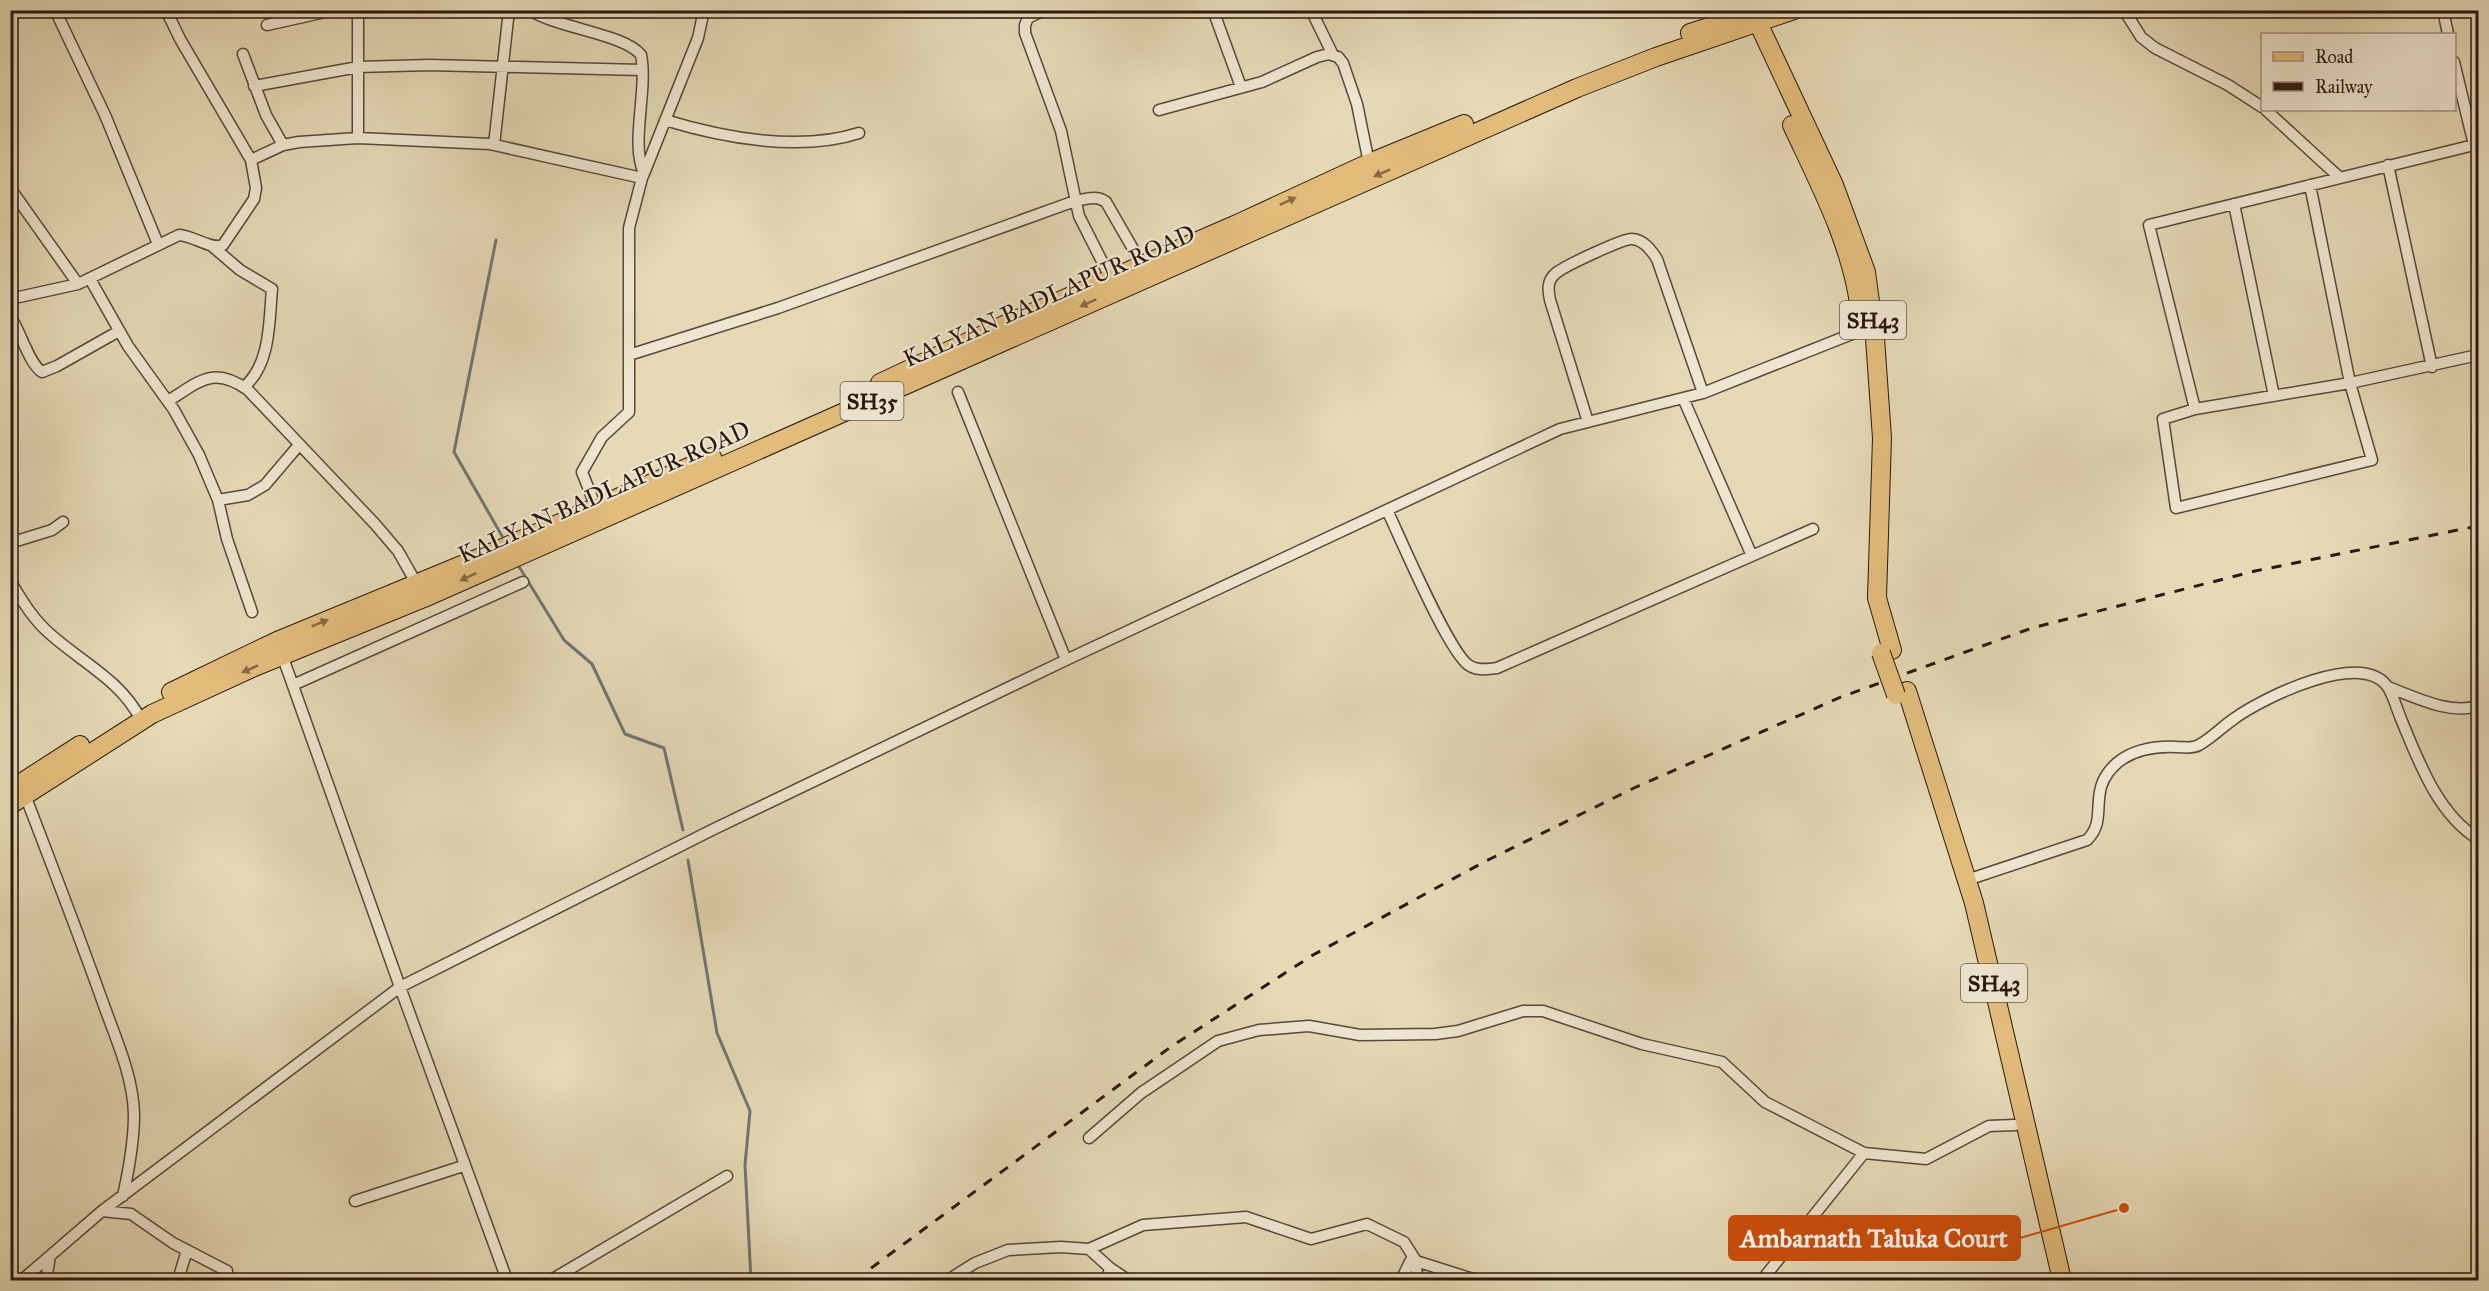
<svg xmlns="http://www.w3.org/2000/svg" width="2489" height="1291" font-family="'IM FELL Great Primer',serif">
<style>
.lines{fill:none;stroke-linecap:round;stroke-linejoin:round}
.stream{stroke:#6e7776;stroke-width:3}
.minor-casing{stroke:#594839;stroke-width:13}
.primary-casing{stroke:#2a170f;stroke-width:20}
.minor{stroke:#eee6d0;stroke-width:10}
.primary{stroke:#e2bc7b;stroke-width:18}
.rail{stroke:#2a170f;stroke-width:3;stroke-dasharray:10 10;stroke-linecap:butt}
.primary-bridge-casing{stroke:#2a170f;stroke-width:20;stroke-linecap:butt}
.primary-bridge{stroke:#e2bc7b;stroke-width:18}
.oneway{fill:#866a45}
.labels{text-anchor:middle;stroke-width:4.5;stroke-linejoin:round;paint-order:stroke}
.shield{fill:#eee6d0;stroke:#655549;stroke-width:1.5}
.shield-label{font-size:22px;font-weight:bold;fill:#2a170f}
.street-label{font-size:24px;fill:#2a170f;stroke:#eee6d0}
.leader{fill:none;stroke:#cc4f0c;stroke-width:2}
.callout-dot{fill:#cc4f0c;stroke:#eee6d0;stroke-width:2}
.callout{fill:#cc4f0c;stroke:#cc4f0c;stroke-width:2}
.callout-label{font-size:26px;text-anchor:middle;font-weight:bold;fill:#fff}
</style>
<rect width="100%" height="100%" fill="#e5d9b6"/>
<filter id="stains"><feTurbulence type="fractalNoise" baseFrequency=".00333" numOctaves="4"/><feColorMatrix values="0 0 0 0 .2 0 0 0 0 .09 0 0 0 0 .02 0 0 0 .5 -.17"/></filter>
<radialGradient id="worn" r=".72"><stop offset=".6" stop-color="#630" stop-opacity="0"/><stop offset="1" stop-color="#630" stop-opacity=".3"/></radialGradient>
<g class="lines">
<path class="stream" d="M 496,240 L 454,452 L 502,536
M 518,565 L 564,640 L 592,664 L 625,734 L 664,748 L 683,830
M 688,860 L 717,1033 L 750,1111 L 745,1165 L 751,1280"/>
<defs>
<path id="minor" d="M 55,10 L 105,115 L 158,244
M 166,10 L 180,39 L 251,160
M 358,10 L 358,138
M 530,10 C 557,28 625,34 641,55 C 648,90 630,144 644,173
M 1044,10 L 1028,18 L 1025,25 L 1025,33 L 1061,131 L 1079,216 L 1111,279
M 1213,10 L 1241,87
M 1311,10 L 1333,55
M 2124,10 L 2141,37 L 2155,48 L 2228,85 L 2262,107
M 2443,10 L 2448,34
M 267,25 L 334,10
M 243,54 L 266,115 L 283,145
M 2454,62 L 2474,145
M 254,86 L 358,67 L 429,65 L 642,70
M 1159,110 L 1262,82 L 1317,57 L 1329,54 L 1338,57 L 1343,63 L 1357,104 L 1369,163
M 2266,110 L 2339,177
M 665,120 C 724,138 800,152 859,133
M 494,145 L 509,10
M 2388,165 L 2432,367
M 643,176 L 698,38 L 704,10
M 2310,185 L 2350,383 L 2372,460 L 2176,508 L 2163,419 L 2195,409 L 2350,383 L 2478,355
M 10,188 L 78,284
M 2234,204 L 2274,396
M 212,246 L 240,270 L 272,289 C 269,321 271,364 244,387
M 90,279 L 128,346 L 174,410 L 199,455 L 218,500 L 227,539 L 252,612
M 10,299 L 78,284 L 179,235 C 194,236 211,250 223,245 L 254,199 L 256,188 L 251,160 L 283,145 L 299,142 L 358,138 L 490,144 L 642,178 L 629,228 L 629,412 L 602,437 L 582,472 L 597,510
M 10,316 C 20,330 29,364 42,372 L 57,366 L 119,331
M 629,355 L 778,308 L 1075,201 C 1086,199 1097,195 1106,202 L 1144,268
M 958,392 L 1066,660
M 1683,398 L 1752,556
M 168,401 C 199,382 213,365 248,390 L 375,524 L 398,551 L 419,588
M 2195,409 L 2149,225 L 2478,144
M 1588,422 L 1550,300 C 1548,290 1547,281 1555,274 C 1562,267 1624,238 1632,239 C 1644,240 1651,250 1657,259 L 1703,393
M 218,500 L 248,495 L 265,485 L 299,445
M 1387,510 C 1400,537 1450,656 1470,666 C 1478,671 1488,669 1497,668 L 1813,529
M 10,543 L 52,530 L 63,522
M 10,581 C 22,600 32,618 49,633 C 81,662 121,680 141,720
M 281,652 L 400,987 L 714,829 L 1066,660 L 1560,429 L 1703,393 L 1862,330 L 1874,328
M 293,685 L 523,582
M 2388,687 C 2415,697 2449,715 2478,706
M 23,790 C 50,860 77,930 102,1000 C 115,1037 133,1075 134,1114 C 134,1142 129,1169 123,1196
M 1967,880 L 2087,840 C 2110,818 2085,791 2117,763 C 2134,749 2155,746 2177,747 C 2185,747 2192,749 2199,745 C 2212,738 2223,726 2235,718 C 2263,698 2365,647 2389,689 C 2394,698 2397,709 2401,719 C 2419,762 2437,813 2478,839
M 1089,1138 L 1141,1093 L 1218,1041 L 1259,1030 L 1309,1026 L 1360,1035 L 1435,1034 L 1458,1031 L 1523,1011 L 1543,1011 L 1642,1044 L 1722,1062 L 1765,1102 L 1864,1153
M 355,1201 L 463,1166
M 102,1211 L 131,1214 L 173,1243 L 227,1271 L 227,1280
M 1089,1249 L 1143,1225 L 1246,1217 L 1311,1239 L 1367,1224 L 1404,1242 L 1416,1261 L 1417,1280
M 1416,1261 L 1476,1280
M 1110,1268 L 1128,1280
M 22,1280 L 102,1211 L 400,987 L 507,1280
M 46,1280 L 50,1256
M 178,1280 L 187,1250
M 551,1280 L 727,1176
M 948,1280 L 975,1263 L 1008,1250 L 1061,1247 L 1089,1249 L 1110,1268 L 1107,1280
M 1401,1280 L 1413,1256
M 1762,1280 L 1864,1153 L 1926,1159 L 1989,1126 L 2015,1125"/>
<path id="primary" d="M 1753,12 L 1834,185 L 1866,272 L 1875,338 L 1882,438 L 1877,598 L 1892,650
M 1690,33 L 1743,16
M 1792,125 C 1818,181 1850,241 1859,303
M 880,383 L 1004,325 L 1237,224 L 1369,163 L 1464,124
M 1907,691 L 1974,903 L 2062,1280
M 171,692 L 277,641 L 498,550 L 712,457
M 10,790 L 80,745
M 10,805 L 152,714 L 252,668 L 424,598 L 1577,88 L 1656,57 L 1794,10"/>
</defs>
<use href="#minor" class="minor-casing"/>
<use href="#primary" class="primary-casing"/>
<use href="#minor" class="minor"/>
<use href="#primary" class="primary"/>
<path class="rail" d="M 855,1280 L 1172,1046 L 1313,955 L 1484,862 L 1634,788 L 1841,697 L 2032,628 L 2255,571 L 2478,526"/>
<defs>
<path id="primary-bridge" d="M 1881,653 L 1896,695"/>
</defs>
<use href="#primary-bridge" class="primary-bridge-casing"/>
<use href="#primary-bridge" class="primary-bridge"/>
</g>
<defs><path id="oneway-solid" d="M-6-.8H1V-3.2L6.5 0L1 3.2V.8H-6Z" transform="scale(1.5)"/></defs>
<g class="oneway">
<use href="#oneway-solid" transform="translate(1382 173) rotate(156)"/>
<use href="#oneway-solid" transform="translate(1288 201) rotate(-25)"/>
<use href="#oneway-solid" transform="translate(1088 303) rotate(156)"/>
<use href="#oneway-solid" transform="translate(468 577) rotate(155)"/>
<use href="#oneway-solid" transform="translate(320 623) rotate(-22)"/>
<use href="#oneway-solid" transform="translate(250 669) rotate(156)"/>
</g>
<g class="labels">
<g class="shield">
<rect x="1840" y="301" width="66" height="38" rx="4.5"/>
<rect x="840.5" y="382" width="63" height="38" rx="4.5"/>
<rect x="1961" y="964" width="66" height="38" rx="4.5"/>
</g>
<g class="shield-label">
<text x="1873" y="328">SH43</text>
<text x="872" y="409">SH35</text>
<text x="1994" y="991">SH43</text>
</g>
<g class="street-label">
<text transform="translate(1049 296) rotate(-24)" y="8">KALYAN BADLAPUR ROAD</text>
<text transform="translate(604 492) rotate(-24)" y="8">KALYAN BADLAPUR ROAD</text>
</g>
</g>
<path class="leader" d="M2124 1208L2020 1238"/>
<circle class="callout-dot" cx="2124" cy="1208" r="6"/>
<rect class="callout" x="1729" y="1216" width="291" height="44" rx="6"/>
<g class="callout-label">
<text x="1874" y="1247">Ambarnath Taluka Court</text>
</g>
<rect width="2489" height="1291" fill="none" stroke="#e5d9b6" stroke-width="36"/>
<rect x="12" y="12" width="2465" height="1267" fill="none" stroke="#2a170f" stroke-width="3"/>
<rect x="18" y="18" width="2453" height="1255" fill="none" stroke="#2a170f" stroke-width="1.5"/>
<rect x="2261" y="33" width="195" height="78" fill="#eee6d0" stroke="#a09383" stroke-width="1.5"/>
<rect x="2273" y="52" width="30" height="9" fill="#e2bc7b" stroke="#a09383" stroke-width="1.5"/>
<text x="2315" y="63" font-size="18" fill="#2a170f">Road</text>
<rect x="2273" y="82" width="30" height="9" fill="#2a170f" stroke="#a09383" stroke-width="1.5"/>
<text x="2315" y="93" font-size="18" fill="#2a170f">Railway</text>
<rect width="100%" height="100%" filter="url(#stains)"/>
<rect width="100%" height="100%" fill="url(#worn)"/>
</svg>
